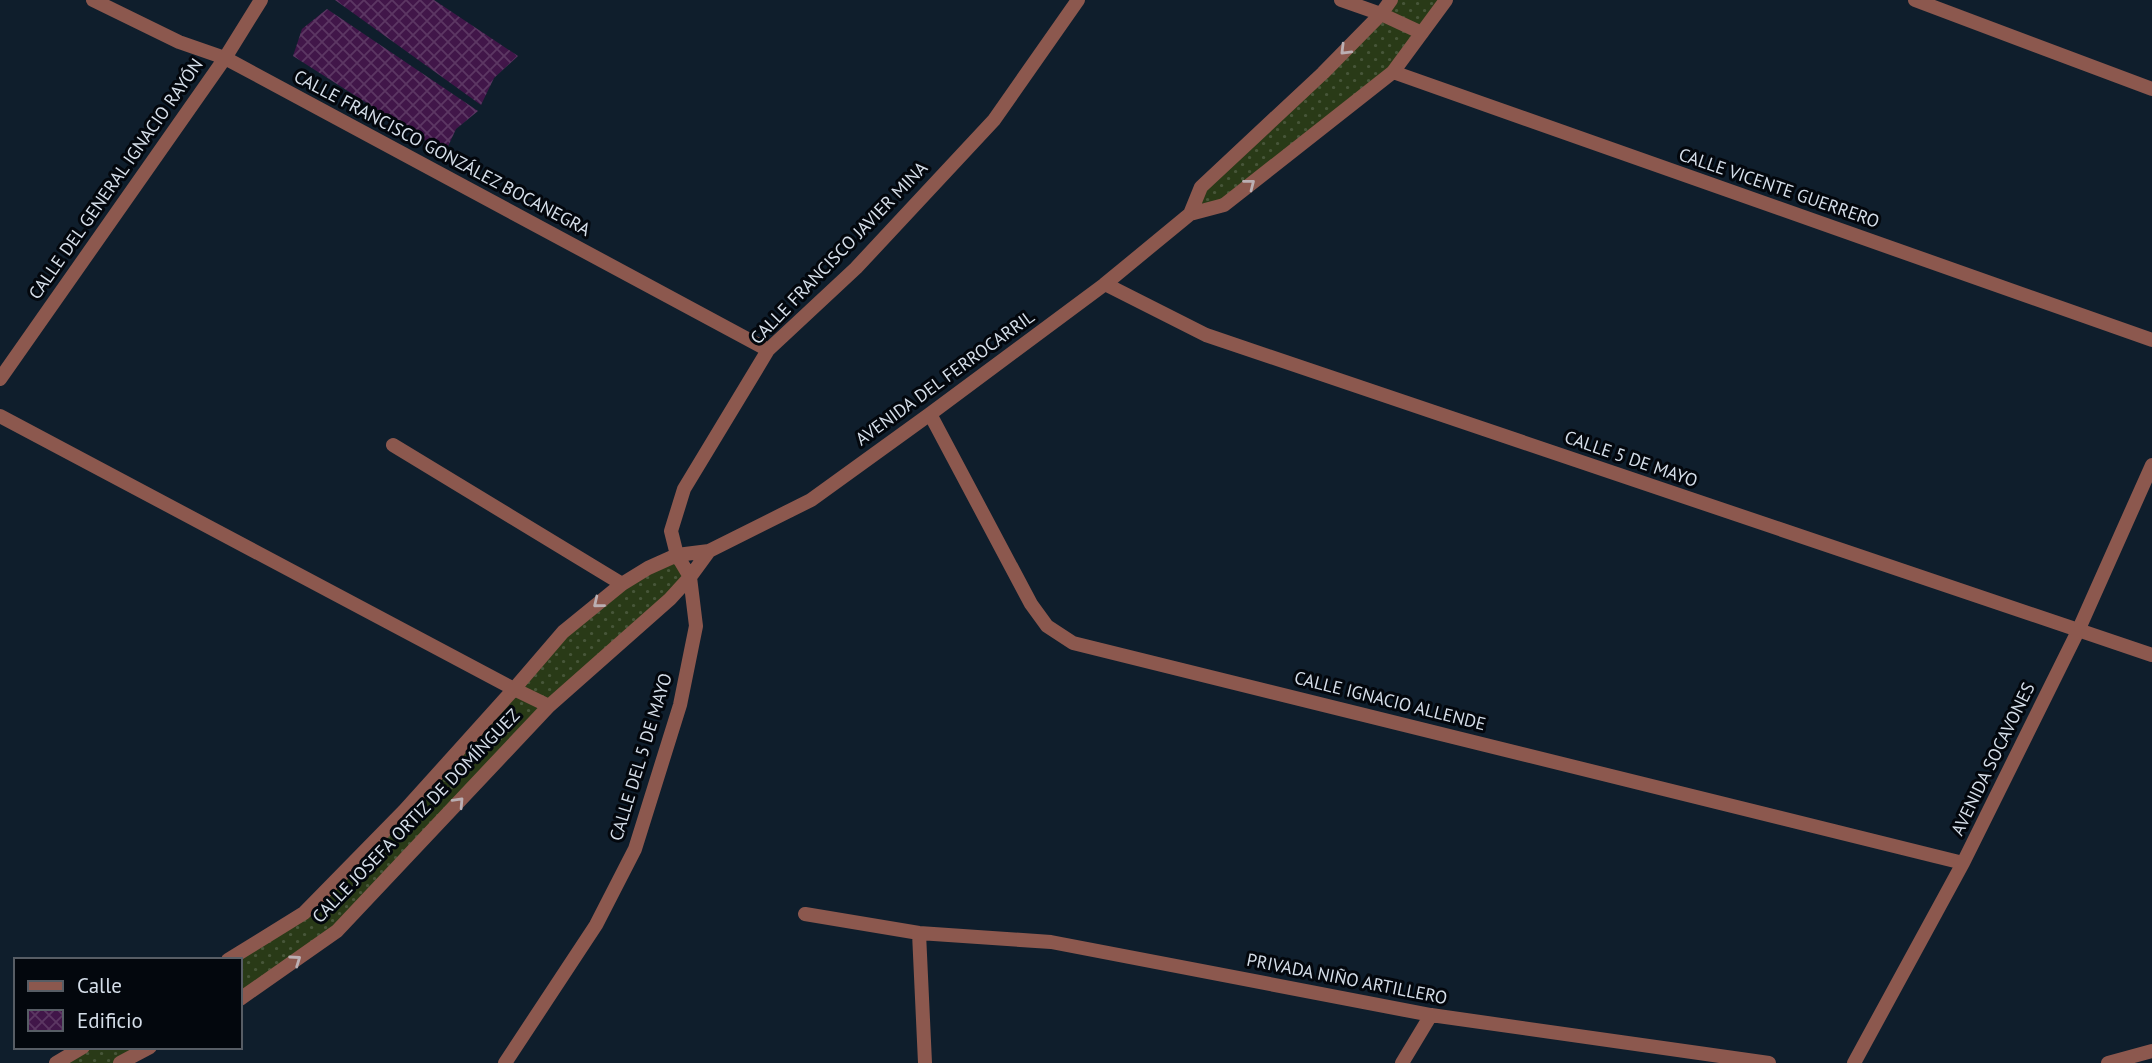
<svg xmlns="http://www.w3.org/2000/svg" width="2152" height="1063" font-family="'PT Sans',sans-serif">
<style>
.grass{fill:url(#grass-dots)}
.building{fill:url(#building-cross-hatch)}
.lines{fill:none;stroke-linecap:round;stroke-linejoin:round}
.street{stroke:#8c584e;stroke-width:14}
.oneway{stroke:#bbafb3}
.labels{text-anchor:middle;stroke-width:6;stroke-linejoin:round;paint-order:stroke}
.street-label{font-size:18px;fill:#d5dee9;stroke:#03070d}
</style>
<defs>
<pattern id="grass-dots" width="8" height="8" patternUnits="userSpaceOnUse" patternTransform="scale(1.75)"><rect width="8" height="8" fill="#293a17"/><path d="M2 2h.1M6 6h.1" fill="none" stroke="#475639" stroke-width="1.8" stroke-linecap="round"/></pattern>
<pattern id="building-cross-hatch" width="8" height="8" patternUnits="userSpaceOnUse" patternTransform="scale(1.75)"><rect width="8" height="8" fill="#411649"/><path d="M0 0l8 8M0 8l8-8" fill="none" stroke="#5c3763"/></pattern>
</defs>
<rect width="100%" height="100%" fill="#0f1e2c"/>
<path class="grass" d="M 1391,0 L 1446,0 L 1393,72 L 1224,205 L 1190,214 L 1201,187 Z
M 677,555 L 690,577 L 549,706 L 337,931 L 240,999 L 240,960 L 304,913 L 563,632 Z
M 83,1047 L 150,1047 L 120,1063 L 56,1063 Z"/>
<path class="building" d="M 335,0 L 434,0 L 518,56 L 494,78 L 481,105 Z
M 327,9 L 478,111 L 456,129 L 445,153 L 293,56 L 302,29 Z"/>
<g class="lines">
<path class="street" d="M 93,0 L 179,42 L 225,58 L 768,350
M 1341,0 L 1381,14 L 1422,33
M 1915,0 L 2152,89
M 1393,72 L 2152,340
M 1190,214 L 1201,187 L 1323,73 L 1381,14 L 1391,0
M 1105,284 L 1206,335 L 2152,655
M 0,379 L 225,58 L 261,0
M 930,414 L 1031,604 L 1047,626 L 1073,643 L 1963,863
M 0,416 L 514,689 L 549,706
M 393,445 L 622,584
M 805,914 L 919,933 L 1051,942 L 1431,1015 L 1769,1063
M 919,933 L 925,1063
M 228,960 L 304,913 L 404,811 L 514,689 L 563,632 L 622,584 L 648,568 L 677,555 L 709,551 L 811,500 L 930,414 L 1105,284 L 1190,214 L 1224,205 L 1393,72 L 1446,0
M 240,999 L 337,931 L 549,706 L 670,599 L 690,577 L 709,551
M 56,1063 L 83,1047
M 120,1063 L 150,1047
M 505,1063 L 596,925 L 635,849 L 680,705 L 696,626 L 690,577 L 677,555 L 671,531 L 684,489 L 768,350 L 856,268 L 994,120 L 1078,0
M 1402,1063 L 1431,1015
M 1854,1063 L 1963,863 L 2078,631 L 2152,465
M 2108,1063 L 2152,1051"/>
</g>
<defs><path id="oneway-chevron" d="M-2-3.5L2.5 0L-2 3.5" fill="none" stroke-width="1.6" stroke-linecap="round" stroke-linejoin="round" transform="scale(1.75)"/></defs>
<g class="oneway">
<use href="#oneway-chevron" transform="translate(1345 50) rotate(135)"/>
<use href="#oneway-chevron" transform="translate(1250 184) rotate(-38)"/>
<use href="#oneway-chevron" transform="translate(598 603) rotate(141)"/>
<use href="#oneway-chevron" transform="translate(459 802) rotate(-47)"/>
<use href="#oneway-chevron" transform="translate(296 960) rotate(-35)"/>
</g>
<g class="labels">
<g class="street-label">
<text transform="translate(442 153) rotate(28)" y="6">CALLE FRANCISCO GONZÁLEZ BOCANEGRA</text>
<text transform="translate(116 179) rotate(-55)" y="6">CALLE DEL GENERAL IGNACIO RAYÓN</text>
<text transform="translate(1779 188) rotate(19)" y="6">CALLE VICENTE GUERRERO</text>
<text transform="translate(839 253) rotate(-46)" y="6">CALLE FRANCISCO JAVIER MINA</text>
<text transform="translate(945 378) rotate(-36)" y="6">AVENIDA DEL FERROCARRIL</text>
<text transform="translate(1631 459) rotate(19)" y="6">CALLE 5 DE MAYO</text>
<text transform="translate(1390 701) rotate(14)" y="6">CALLE IGNACIO ALLENDE</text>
<text transform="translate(641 757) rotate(-73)" y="6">CALLE DEL 5 DE MAYO</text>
<text transform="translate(1993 759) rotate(-64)" y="6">AVENIDA SOCAVONES</text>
<text transform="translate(416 816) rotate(-46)" y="6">CALLE JOSEFA ORTIZ DE DOMÍNGUEZ</text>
<text transform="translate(1347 979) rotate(11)" y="6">PRIVADA NIÑO ARTILLERO</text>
</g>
</g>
<rect x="14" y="958" width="228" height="91" fill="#03070d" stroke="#575d65" stroke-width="2"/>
<rect x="28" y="981" width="35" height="10" fill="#8c584e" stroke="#575d65" stroke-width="2"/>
<text x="77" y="993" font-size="21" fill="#d5dee9">Calle</text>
<rect x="28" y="1010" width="35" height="21" fill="url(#building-cross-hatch)" stroke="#575d65" stroke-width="2"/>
<text x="77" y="1028" font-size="21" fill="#d5dee9">Edificio</text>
</svg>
